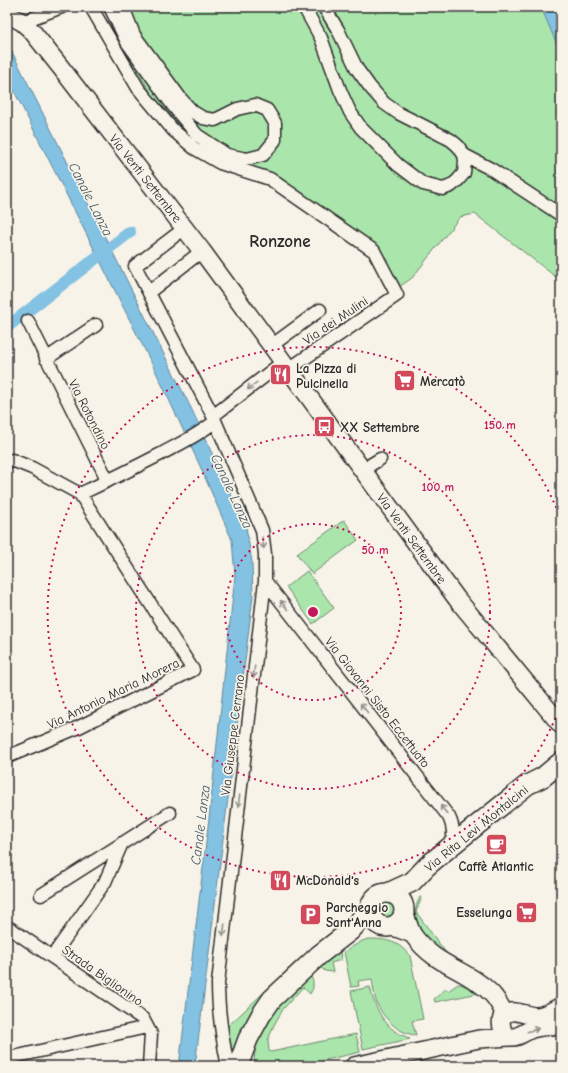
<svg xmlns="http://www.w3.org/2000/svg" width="568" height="1073" font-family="'Comic Neue',sans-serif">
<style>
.green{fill:#aae6ac;stroke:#6a886c}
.water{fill:#83c2e3;stroke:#608699}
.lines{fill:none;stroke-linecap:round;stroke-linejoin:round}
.canal{stroke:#83c2e3;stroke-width:12}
.street-casing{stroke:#2b2b2b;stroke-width:15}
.secondary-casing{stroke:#2b2b2b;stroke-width:20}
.primary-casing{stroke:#2b2b2b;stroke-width:22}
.street{stroke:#f7f3e8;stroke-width:12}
.secondary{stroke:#f7f3e8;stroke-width:17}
.primary{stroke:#f7f3e8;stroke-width:19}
.oneway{stroke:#918f8a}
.ring{fill:none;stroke:#c2185b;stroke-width:2;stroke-dasharray:2 4}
.labels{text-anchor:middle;stroke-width:3.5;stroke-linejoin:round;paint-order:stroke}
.street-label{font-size:13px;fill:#2b2b2b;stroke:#f7f3e8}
.poi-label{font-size:13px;font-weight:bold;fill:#2b2b2b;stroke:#f7f3e8;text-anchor:start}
.water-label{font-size:14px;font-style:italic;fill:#455862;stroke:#f7f3e8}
.district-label{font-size:17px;font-weight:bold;fill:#2b2b2b;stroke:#f7f3e8}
.centre{fill:#c2185b;stroke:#f7f3e8;stroke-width:2}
.ring-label{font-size:12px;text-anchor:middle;font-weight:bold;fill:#c2185b;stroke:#f7f3e8;stroke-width:3.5;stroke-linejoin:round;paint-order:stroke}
</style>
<rect width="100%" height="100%" fill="#f7f3e8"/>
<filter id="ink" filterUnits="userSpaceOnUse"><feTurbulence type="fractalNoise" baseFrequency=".025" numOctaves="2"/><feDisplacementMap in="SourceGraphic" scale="8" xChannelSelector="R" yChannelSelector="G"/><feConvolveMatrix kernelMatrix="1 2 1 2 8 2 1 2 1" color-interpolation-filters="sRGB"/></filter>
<g filter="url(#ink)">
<path class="green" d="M 104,7 L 561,7 L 561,281 L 475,214 L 460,217 L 412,278 L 393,291 L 377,251 L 277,183 L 200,147 L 158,104 L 116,37 Z
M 344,520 L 358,540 L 312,574 L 297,554 Z
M 307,571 L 334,608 L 313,624 L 286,587 Z
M 420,897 L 422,897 L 416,912 L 452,961 L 436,950 L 420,932 L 421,929 C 414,918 414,908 420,897 Z
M381 910a8 8 0 1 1 16 0a8 8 0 1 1-16 0Z
M 368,939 C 387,939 398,941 410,956 L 423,1019 L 412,1021 L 416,1035 C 398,1034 382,1017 376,1001 C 374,994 373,986 372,979 L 358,981 L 359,986 L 351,987 L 344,952 L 362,941 Z
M 340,951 L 341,960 L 331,963 L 333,972 L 325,971 L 320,967 Z
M 299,959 L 299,965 L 238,1048 L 230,1049 L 225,1029 Z
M 310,975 L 313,981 L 313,988 L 310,994 L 303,987 L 283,1009 L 274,1025 L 268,1040 L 269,1051 L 271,1052 L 356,1034 L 360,1052 L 300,1066 L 255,1066 C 249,1031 288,997 310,975 Z
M 458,984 L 463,985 L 479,993 L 435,1002 L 434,999 L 446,989 L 448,991 Z
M 370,987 C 374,1005 381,1021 396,1032 C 401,1035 406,1036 410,1039 L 363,1049 L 351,991 Z"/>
<path class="water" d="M 541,7 L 561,7 L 561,54 Z
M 7,42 L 192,410 L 246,527 L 252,562 L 253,596 L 195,1066 L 179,1066 L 209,818 L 235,576 L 232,540 L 200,466 L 157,374 L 7,77 Z"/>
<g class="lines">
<path class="canal" d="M 7,327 L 130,232"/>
<defs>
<path id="street" d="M 91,7 L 138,88 L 173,130 L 194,148 L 220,163 L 270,179 L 374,251 L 397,295 L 289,369
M 110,7 L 127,42 L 174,107 L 197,135 L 227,155 L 247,159 L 263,155 L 275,140 L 275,123 L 267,110 L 255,105 L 237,109 L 215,120 L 203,118 L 193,112 L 181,99 L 134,35 L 123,7
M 304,7 L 321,38 L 340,90 L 350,112 L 361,128 L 398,165 L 423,184 L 443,189 L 451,186 L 458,180 L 464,173 L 465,161 L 464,155 L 458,146 L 451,140 L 398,113 L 384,103 L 370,87 L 357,69 L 338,30 L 324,7
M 22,22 L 62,7
M 464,155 L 491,169 L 561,215
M 185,228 L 135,266 L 213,416 L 262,530 L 265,554 L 265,581 L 218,983 C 218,1011 222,1038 228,1066
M 149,292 L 202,251
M 28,321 L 108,481
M 271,346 L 320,310
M 46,359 L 96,325
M 213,416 L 283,362
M 7,462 L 12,460 L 32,468 L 80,494 C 108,481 134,468 161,454 C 179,444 199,435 214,422
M 362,470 L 380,459
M 265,581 L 449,817 C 454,828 454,835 451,846
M 7,757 L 79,727 L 193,670 L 80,494
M 41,895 L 170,813
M 7,927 L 11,929 L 143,1019 L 151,1034 L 149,1066
M 52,957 L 105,882 L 122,843
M 10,1066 L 9,1058 L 147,1027"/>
<path id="secondary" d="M 7,14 L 22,22 L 31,30 L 62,69 L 202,251 L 457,599 L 561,725
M 404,912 C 407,919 409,928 413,935 C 435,966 467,969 491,993 C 497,999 501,1007 505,1014
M 391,926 L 412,934
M 561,1006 C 554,1010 546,1015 538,1016 C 525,1017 513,1005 502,1017 C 500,1024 502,1036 511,1037 C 518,1038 526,1031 532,1029 C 541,1026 551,1026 561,1026
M 354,1066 L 479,1039 L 509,1037"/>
<path id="primary" d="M370 910a17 17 0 1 1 34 0a17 17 0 1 1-34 0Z
M 388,893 L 412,882 L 427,866 L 451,846 L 527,785 L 543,777 L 561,762
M 238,1066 L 248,1039 L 261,1015 L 272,999 L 319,955 L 350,931 L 370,909"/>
</defs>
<use href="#street" class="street-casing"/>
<use href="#secondary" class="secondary-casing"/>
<use href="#primary" class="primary-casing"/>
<use href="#street" class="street"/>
<use href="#secondary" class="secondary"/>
<use href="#primary" class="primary"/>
</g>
<defs><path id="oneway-shaft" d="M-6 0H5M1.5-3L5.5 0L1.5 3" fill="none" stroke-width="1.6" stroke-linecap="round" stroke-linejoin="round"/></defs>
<g class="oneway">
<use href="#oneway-shaft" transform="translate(252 386) rotate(142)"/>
<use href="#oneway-shaft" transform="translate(263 543) rotate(82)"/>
<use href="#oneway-shaft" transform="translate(284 605) rotate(-128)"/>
<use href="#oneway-shaft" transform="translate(254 672) rotate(97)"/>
<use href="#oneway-shaft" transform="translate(364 708) rotate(-128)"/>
<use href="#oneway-shaft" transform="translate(239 801) rotate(96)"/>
<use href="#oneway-shaft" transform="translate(444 810) rotate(-127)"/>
<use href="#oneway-shaft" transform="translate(224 930) rotate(97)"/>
<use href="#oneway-shaft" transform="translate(533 1030) rotate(-16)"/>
</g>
</g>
<g class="ring">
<circle cx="313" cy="612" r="88"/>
<circle cx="313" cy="612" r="177"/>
<path d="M560 707A265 265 0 1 1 560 517"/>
</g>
<defs>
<symbol id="restaurant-square" viewBox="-11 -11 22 22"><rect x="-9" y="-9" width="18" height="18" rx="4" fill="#d1495b" stroke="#f7f3e8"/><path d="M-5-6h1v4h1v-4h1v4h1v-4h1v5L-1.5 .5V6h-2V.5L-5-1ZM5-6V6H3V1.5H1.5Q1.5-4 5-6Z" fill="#fff"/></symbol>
<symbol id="supermarket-square" viewBox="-11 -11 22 22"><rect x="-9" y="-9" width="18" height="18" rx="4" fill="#d1495b" stroke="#f7f3e8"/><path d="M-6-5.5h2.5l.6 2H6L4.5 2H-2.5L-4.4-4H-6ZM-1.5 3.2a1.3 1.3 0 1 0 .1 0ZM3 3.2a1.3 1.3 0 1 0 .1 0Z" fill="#fff"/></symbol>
<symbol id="bus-square" viewBox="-11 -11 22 22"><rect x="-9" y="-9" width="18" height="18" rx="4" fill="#d1495b" stroke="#f7f3e8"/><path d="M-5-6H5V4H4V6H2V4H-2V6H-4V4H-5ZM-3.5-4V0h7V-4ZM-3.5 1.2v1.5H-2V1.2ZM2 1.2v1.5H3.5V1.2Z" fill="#fff"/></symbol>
<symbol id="cafe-square" viewBox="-11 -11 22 22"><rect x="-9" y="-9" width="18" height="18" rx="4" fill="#d1495b" stroke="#f7f3e8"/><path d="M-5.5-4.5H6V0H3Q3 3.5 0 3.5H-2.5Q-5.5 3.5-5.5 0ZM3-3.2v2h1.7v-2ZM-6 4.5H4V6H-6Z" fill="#fff"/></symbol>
<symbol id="parking-square" viewBox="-11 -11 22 22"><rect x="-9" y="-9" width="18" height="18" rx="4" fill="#d1495b" stroke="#f7f3e8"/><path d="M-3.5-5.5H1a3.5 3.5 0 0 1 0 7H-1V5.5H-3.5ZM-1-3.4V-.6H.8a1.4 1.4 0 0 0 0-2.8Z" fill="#fff"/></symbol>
</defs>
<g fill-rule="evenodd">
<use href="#restaurant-square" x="268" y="362" width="25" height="25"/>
<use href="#supermarket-square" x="392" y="368" width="25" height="25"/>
<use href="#bus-square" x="312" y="414" width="25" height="25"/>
<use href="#cafe-square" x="484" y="832" width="25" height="25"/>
<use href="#restaurant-square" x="268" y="868" width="25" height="25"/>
<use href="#supermarket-square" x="514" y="900" width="25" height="25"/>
<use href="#parking-square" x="298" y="902" width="25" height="25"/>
</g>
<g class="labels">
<g class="street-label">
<text transform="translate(146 178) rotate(52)" y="5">Via Venti Settembre</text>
<text transform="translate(335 320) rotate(-34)" y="5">Via dei Mulini</text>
<text transform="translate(90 414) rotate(63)" y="5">Via Rotondino</text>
<text transform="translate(412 538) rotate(54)" y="5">Via Venti Settembre</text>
<text transform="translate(113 693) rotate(-26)" y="5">Via Antonio Maria Morera</text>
<text transform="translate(378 702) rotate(52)" y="5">Via Giovanni Sisto Eccettuato</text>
<text transform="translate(232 735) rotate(-83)" y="5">Via Giuseppe Cerrano</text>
<text transform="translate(476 828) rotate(-39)" y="5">Via Rita Levi Montalcini</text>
<text transform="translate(103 975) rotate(35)" y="5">Strada Biglionino</text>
</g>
<g class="poi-label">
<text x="296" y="373">La Pizza di<tspan x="296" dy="15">Pulcinella</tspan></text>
<text x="420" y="386">Mercatò</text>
<text x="340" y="432">XX Settembre</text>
<text x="496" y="871" text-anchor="middle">Caffè Atlantic</text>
<text x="296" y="885">McDonald's</text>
<text x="326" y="912">Parcheggio<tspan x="326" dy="15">Sant'Anna</tspan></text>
<text x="512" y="917" text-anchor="end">Esselunga</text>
</g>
<g class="water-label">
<text transform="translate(91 199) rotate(63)" y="5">Canale Lanza</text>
<text transform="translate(232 491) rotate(65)" y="5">Canale Lanza</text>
<text transform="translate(200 825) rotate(-83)" y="5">Canale Lanza</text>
</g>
<g class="district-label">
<text x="280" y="247">Ronzone</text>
</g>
</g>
<circle cx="313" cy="612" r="6" class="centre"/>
<g class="ring-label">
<text x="500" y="429">150 m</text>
<text x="438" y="491">100 m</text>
<text x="375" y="554">50 m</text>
</g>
<rect width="568" height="1073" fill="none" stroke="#f7f3e8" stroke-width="24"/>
<rect x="12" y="12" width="544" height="1049" fill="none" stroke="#2b2b2b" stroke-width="1.5" filter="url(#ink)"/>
</svg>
